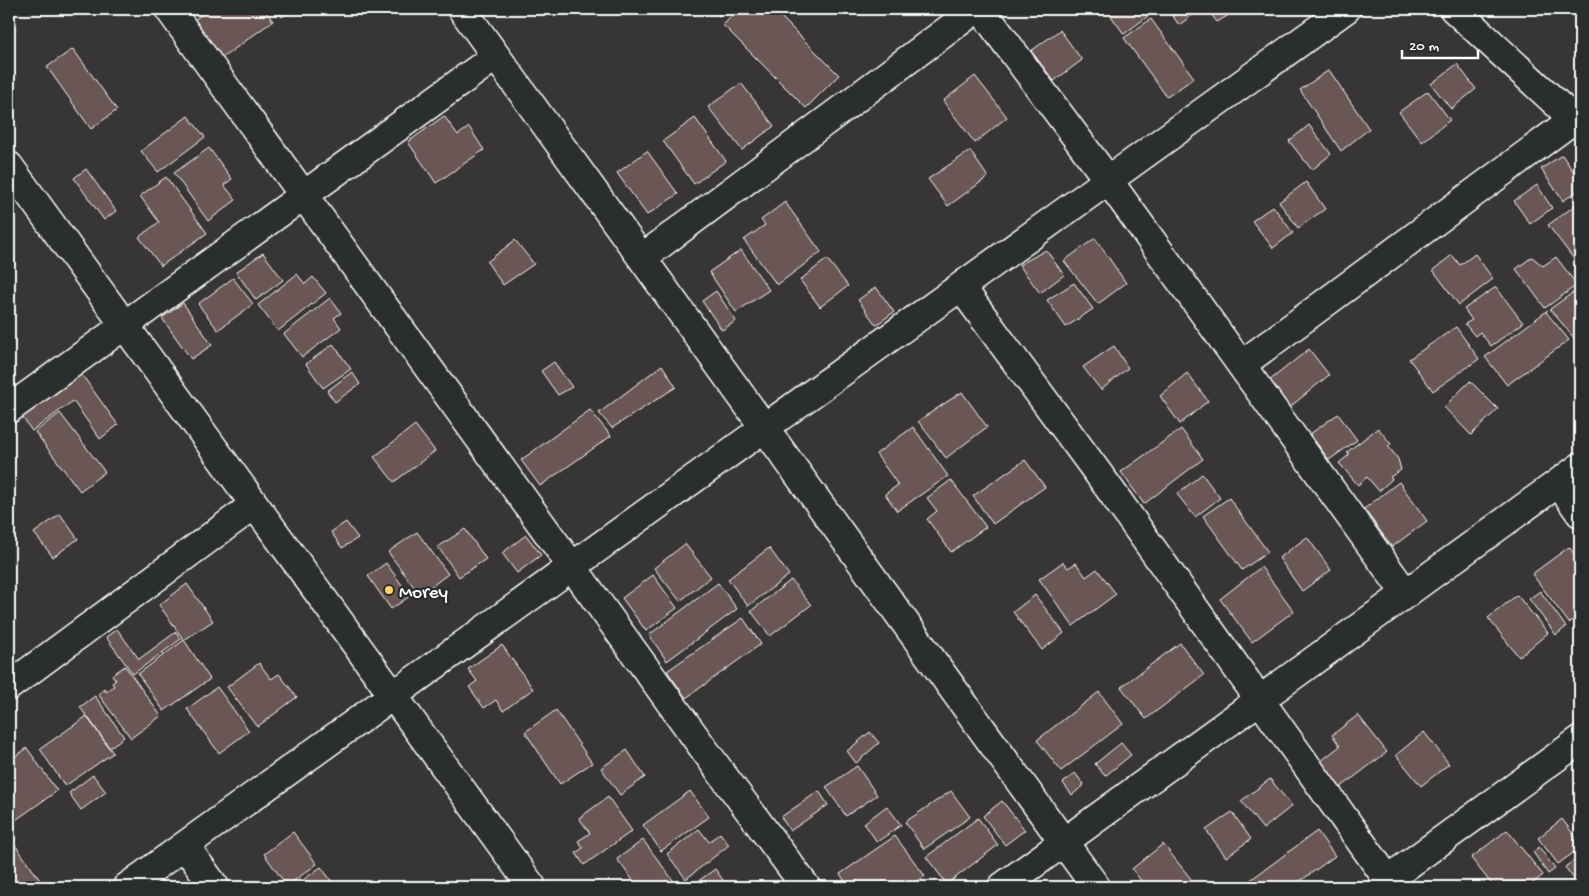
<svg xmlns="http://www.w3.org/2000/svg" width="1589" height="896" font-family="'Gochi Hand',sans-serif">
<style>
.building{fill:#695754;stroke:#fff}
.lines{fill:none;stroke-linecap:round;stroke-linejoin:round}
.minor-casing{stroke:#fff;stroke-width:31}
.minor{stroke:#2a2d2e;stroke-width:28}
.poi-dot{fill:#ffd166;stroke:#2a2d2e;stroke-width:2}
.labels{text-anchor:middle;stroke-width:4.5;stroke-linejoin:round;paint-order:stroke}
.poi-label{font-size:19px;fill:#fff;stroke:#2a2d2e;text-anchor:start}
</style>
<rect width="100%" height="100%" fill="#373536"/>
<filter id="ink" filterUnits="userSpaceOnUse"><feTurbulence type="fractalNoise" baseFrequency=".02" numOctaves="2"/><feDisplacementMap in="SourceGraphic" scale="10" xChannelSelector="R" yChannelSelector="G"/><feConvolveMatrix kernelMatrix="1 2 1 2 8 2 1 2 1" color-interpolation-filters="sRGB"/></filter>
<g filter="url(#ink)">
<path class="building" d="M 210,9 L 264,9 L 273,21 L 222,58 L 194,20 Z
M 276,9 L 294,9 L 282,17 Z
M 712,9 L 726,9 L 719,16 Z
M 739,9 L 773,9 L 839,75 L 806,108 L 723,25 Z
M 1106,9 L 1149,9 L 1152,13 L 1124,34 Z
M 1168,9 L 1196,9 L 1198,11 L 1179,25 Z
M 1207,9 L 1239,9 L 1217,22 Z
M 1151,19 L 1194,78 L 1167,97 L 1124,38 Z
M 1060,30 L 1082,60 L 1054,81 L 1031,51 Z
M 73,49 L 117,110 L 91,129 L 47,67 Z
M 1457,64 L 1476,89 L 1451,109 L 1431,84 Z
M 1329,70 L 1369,129 L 1341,151 L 1300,90 Z
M 975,76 L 1007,117 L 975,143 L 943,101 Z
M 741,83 L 774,126 L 742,150 L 708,107 Z
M 1428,91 L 1450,120 L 1422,142 L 1399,112 Z
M 188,116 L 205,137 L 158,172 L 141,151 Z
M 444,116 L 458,135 L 469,127 L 484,150 L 436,183 L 408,142 Z
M 695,118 L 726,161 L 694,184 L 663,141 Z
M 1309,125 L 1331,154 L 1312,170 L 1289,141 Z
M 209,148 L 232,179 L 224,185 L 236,200 L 208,221 L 174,173 Z
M 647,151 L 678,194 L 647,215 L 617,173 Z
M 970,151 L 988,177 L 948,206 L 928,179 Z
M 1562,155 L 1580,181 L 1580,189 L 1563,201 L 1541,169 Z
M 86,169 L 116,211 L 104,220 L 74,178 Z
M 166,177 L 207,233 L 161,266 L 139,237 L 159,222 L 140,196 Z
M 1306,182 L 1325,209 L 1298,228 L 1279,202 Z
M 1537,185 L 1552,208 L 1530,224 L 1514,201 Z
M 785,202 L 821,252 L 777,285 L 744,240 L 765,225 L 761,220 Z
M 1580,202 L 1580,267 L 1548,225 Z
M 1273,206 L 1293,233 L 1273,248 L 1252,221 Z
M 1095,238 L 1126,283 L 1098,304 L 1064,261 Z
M 515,240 L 534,264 L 503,285 L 487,262 Z
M 741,250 L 769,290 L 736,312 L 709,272 Z
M 1046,250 L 1064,275 L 1040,293 L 1019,265 Z
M 263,253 L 283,280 L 256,300 L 236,272 Z
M 1475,254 L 1493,279 L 1459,305 L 1433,270 L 1452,255 L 1460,265 Z
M 1532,257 L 1543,266 L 1556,257 L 1577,285 L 1545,308 L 1516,269 Z
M 827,259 L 848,286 L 820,307 L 800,280 Z
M 297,274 L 305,284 L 313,277 L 326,293 L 278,331 L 258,305 Z
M 233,278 L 253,304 L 218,330 L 198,304 Z
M 1074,283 L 1093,309 L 1066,327 L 1047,300 Z
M 876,287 L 894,312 L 876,325 L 858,300 Z
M 1496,287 L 1523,323 L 1491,346 L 1480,332 L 1475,336 L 1465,324 L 1472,320 L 1464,309 Z
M 1578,289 L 1580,291 L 1580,345 L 1550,309 Z
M 716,291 L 736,321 L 722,330 L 702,301 Z
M 330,298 L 341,313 L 334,318 L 341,328 L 302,357 L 284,334 Z
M 183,303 L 212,345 L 191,359 L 162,318 Z
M 1548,310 L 1546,312 L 1569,340 L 1507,385 L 1485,357 Z
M 1456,327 L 1479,359 L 1433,391 L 1409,359 Z
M 333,344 L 351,369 L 323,388 L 306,364 Z
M 1114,346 L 1128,368 L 1101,390 L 1083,367 Z
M 1309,349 L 1329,375 L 1285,411 L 1264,385 Z
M 554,362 L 572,387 L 558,395 L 541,371 Z
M 662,365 L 676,387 L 612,428 L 599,413 Z
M 77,368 L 118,425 L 100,439 L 73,401 L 32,431 L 18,411 Z
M 352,372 L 360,384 L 335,402 L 327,391 Z
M 1187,373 L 1208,401 L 1180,424 L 1160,396 Z
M 1470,381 L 1498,409 L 1471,435 L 1444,407 Z
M 962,392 L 987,427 L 946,458 L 918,421 Z
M 590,410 L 611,436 L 540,486 L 521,460 Z
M 60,413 L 105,472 L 80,491 L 35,432 Z
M 1338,414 L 1357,440 L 1329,460 L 1310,434 Z
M 415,425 L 435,451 L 394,482 L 374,457 Z
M 913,427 L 948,476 L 897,511 L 885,494 L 898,485 L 876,454 Z
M 1378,428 L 1391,444 L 1388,446 L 1398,459 L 1401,470 L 1390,477 L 1392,479 L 1379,491 L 1367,477 L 1358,485 L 1339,463 L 1349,455 L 1347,452 Z
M 1181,429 L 1203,459 L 1144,504 L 1121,472 Z
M 1025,460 L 1045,487 L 993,524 L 973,496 Z
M 1202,474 L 1220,498 L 1195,517 L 1177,494 Z
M 951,480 L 986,527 L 951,552 L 927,519 L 937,511 L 927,498 Z
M 1399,482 L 1427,521 L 1392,547 L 1364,509 Z
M 1229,498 L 1268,552 L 1242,570 L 1203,516 Z
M 60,514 L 78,539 L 53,557 L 34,533 Z
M 346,522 L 358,538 L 342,548 L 331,532 Z
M 465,529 L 486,559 L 459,577 L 438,547 Z
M 417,532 L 448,574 L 420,595 L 388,552 Z
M 526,535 L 541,555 L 517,573 L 502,553 Z
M 1307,537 L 1331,570 L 1302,591 L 1279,558 Z
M 685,544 L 711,577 L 680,601 L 654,568 Z
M 1569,547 L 1580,562 L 1580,615 L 1569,623 L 1532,574 Z
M 769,548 L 789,575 L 748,606 L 728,579 Z
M 1063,562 L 1068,568 L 1076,563 L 1086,577 L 1097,569 L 1116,594 L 1073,626 L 1039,579 Z
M 386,563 L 410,596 L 391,609 L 368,576 Z
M 1261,567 L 1294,611 L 1252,642 L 1220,599 Z
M 653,575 L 677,608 L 646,631 L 622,598 Z
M 791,580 L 811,605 L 770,636 L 751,611 Z
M 718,583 L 737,609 L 667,661 L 649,635 Z
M 187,584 L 213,621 L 184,640 L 159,605 Z
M 1540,591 L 1566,627 L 1556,635 L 1529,599 Z
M 1035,595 L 1064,633 L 1042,650 L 1013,612 Z
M 1517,595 L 1548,633 L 1519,657 L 1488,618 Z
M 743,618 L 761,644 L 686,698 L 667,671 Z
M 117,629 L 139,659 L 176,632 L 181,639 L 133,674 L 106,637 Z
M 184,640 L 210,679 L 164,711 L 138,674 Z
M 1180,643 L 1204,675 L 1146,719 L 1121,687 Z
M 502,645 L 533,689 L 503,711 L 496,700 L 484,708 L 469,687 L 477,681 L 468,669 Z
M 259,663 L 271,679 L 279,674 L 297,697 L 257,727 L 227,687 Z
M 125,666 L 161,716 L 131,738 L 98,694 L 104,689 L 106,692 L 114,686 L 112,683 L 116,680 L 112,675 Z
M 217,687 L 249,731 L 219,753 L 187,709 Z
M 1099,692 L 1123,724 L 1061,771 L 1037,740 Z
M 95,696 L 124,737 L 109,748 L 80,707 Z
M 556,710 L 592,763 L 560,784 L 525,732 Z
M 1358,715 L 1387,752 L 1336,791 L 1316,765 L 1340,746 L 1332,735 Z
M 87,716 L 113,753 L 65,786 L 40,749 Z
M 870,732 L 879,743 L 856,763 L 847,751 Z
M 1424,732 L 1449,764 L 1421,786 L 1396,755 Z
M 1121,743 L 1131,755 L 1105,776 L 1095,764 Z
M 27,748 L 57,791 L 10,824 L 9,822 L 9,761 Z
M 627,750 L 645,777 L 620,795 L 601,768 Z
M 857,766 L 877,795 L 846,816 L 826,787 Z
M 1075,773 L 1084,785 L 1072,795 L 1063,783 Z
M 93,775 L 106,792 L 81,810 L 69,793 Z
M 1270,779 L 1292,806 L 1263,829 L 1241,801 Z
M 690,791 L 709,817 L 661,851 L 643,825 Z
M 819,791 L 828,805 L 790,831 L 781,817 Z
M 951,791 L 970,817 L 924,849 L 905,822 Z
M 608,797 L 632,831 L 584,865 L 576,853 L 583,848 L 578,841 L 590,833 L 579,818 Z
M 1002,801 L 1025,830 L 1005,845 L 983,816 Z
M 887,806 L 901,825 L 877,842 L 864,823 Z
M 1232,812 L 1251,839 L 1226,857 L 1206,830 Z
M 978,818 L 998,845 L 947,884 L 926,857 Z
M 1562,819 L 1580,843 L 1580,848 L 1558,864 L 1538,838 Z
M 699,829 L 709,842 L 720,833 L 729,845 L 686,879 L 667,854 Z
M 1507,830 L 1543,875 L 1528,887 L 1494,887 L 1471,858 Z
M 1317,831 L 1335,856 L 1292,887 L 1248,887 L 1245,884 Z
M 293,832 L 317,864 L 287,886 L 264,854 Z
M 895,836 L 925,876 L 909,887 L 849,887 L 840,874 Z
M 643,840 L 678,887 L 638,887 L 617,859 Z
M 1163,844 L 1191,879 L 1182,887 L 1146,887 L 1132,869 Z
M 15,845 L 45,887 L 9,887 L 9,850 Z
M 1539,847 L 1555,869 L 1548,874 L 1533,852 Z
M 1580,856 L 1580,887 L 1565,867 Z
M 321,867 L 336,887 L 298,887 L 296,885 Z
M 715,869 L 728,887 L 690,887 Z"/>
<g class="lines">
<defs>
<path id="minor" d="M 169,9 L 722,774 L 806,887
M 462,9 L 1096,887
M 981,9 L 1108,180 L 1406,594
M 1454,9 L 1580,125
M 9,166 L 532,887
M 642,258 L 976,9
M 961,287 L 1106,484 L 1393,887
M 1241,365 L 1574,119
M 9,409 L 496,56
M 1559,483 L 1580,513
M 9,686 L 254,505
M 185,846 L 215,887
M 1387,880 L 1580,740
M 127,887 L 1346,9
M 1002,887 L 1580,467"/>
</defs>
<use href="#minor" class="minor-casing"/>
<use href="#minor" class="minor"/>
</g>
</g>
<circle class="poi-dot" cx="389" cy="590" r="5"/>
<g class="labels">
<g class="poi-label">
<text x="399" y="597">Morey</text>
</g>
</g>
<rect width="1589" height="896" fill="none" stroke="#2a2d2e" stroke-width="30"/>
<rect x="15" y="15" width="1559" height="866" fill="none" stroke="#fff" stroke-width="2" filter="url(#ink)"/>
<path d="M1402 50v8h76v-8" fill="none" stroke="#ffffff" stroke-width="2.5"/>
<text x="1409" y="50" font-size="15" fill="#ffffff" stroke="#2a2d2e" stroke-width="4" paint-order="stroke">20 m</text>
</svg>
